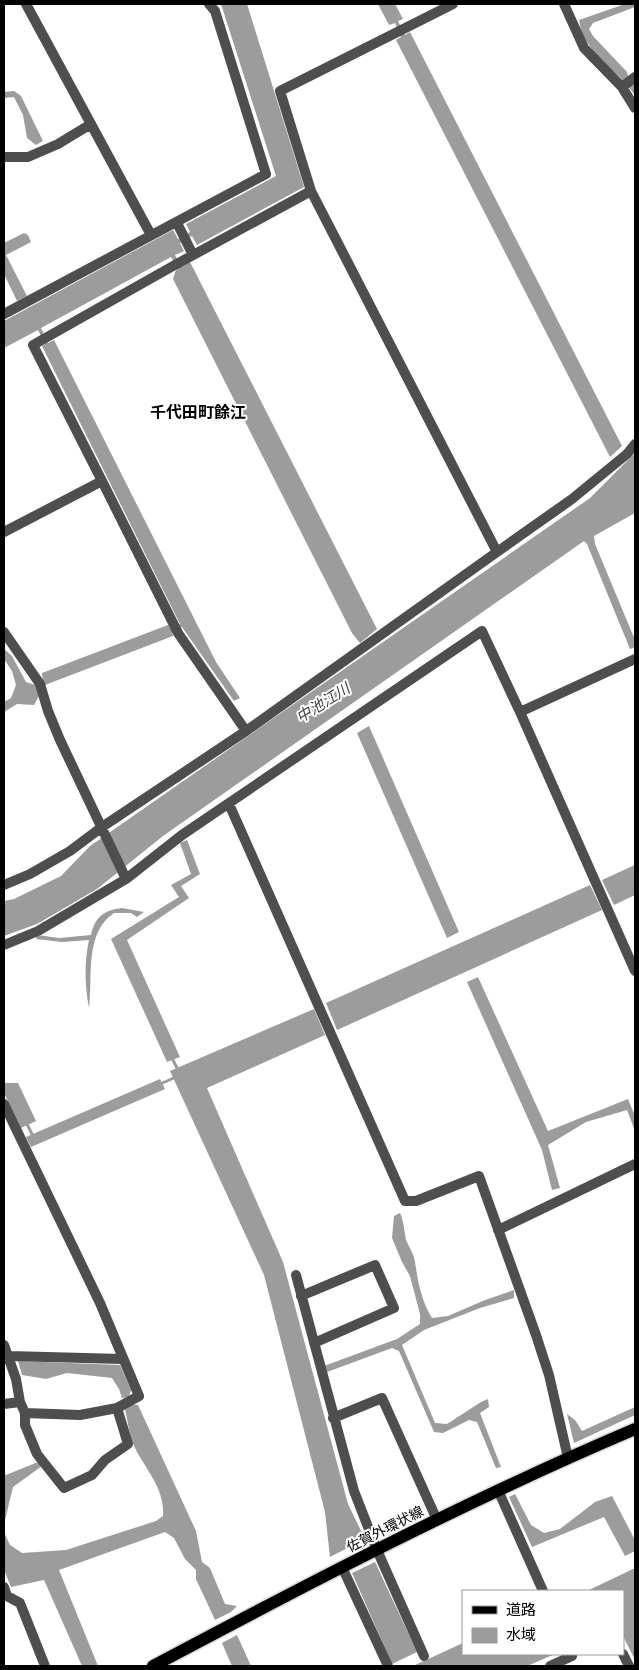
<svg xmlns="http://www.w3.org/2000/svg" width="639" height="1670" font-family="'DM Sans','Noto Sans JP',sans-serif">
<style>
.water{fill:#9c9c9c}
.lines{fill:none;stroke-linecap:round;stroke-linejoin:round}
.stream{stroke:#9c9c9c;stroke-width:3}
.major-casing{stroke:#dbdbdb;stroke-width:15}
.minor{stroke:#4e4e4e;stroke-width:10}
.major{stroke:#000;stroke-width:12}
.labels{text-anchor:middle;stroke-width:4;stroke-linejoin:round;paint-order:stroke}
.street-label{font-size:14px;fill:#000;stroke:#fff}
.water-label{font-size:15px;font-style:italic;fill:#3d3d3d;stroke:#fff}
.quarter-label{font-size:16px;font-weight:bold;fill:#000;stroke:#fff}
</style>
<rect width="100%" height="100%" fill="#fff"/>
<path class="water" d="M 221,4 L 247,4 L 304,187 L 197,245 L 192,236 L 180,243 L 184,251 L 175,255 L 181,267 L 190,262 L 377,629 L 360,643 L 352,633 L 173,279 L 176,270 L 178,269 L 171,257 L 41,328 L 48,343 L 54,340 L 216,662 L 240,698 L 234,701 L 182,627 L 172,632 L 173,636 L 45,685 L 34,705 L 17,704 L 4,712 L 4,702 L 11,698 L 16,685 L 12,671 L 4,659 L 4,649 L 12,656 L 26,682 L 35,685 L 43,683 L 42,673 L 168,625 L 171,629 L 180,624 L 42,346 L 45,344 L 38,330 L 4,348 L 4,321 L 173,230 L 178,239 L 190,232 L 186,224 L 276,176 Z
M 378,4 L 395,4 L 403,19 L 398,21 L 405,35 L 410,32 L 622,446 L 610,457 L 396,40 L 401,37 L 395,23 L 389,25 Z
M 625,4 L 635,4 L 635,7 L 593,23 L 589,29 L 593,36 L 627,72 L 629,80 L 635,81 L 635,96 C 622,73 594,59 583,35 C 581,31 580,25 579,20 Z
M 14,91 L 21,96 L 43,141 L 36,145 L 27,138 L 23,115 L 14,97 L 4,98 L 4,92 Z
M 24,233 L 28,235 L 31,242 L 6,255 L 27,296 L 17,301 L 4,274 L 4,243 Z
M 635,453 L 635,513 L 594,536 L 595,544 L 635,640 L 635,647 L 630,649 L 587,544 L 584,541 L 163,836 L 97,889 L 37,924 L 4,936 L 4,901 L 14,899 L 61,876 L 90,846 L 590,498 Z
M 369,726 L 459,932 L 447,938 L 357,733 Z
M 187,840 L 200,874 L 181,886 L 189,898 L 127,940 L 180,1057 L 167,1062 L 111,939 L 179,897 L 171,885 L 191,874 L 180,843 Z
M 635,865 L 635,895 L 614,905 L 602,880 Z
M 590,885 L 602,910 L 337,1030 L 326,1003 Z
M 122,908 L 144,912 L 137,917 L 131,913 L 114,913 C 84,933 93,977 89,1008 C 85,987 84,962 89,940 L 62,942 L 36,939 L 37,935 L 59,938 L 91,935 C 95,917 104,910 122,908 Z
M 478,977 L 548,1131 L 628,1099 L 635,1116 L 635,1131 L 627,1110 L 586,1122 L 548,1145 L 560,1188 L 552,1190 L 542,1150 L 467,982 Z
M 314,1009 L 325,1035 L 207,1088 L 283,1262 L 348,1504 L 365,1539 L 330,1557 L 325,1512 L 264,1275 L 170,1071 Z
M 160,1079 L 165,1089 L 31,1147 L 26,1137 Z
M 4,1083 L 18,1083 L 36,1121 L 21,1128 L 4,1093 Z
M 400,1213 C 404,1222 404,1230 406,1240 C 409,1247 414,1254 415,1262 C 418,1282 421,1300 432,1318 L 448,1316 L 485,1300 L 514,1290 L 514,1298 L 480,1308 L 424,1330 L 402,1345 L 435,1423 L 447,1424 L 481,1402 L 488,1399 L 489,1407 L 480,1413 L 501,1467 L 496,1468 L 477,1422 L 469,1420 L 443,1433 L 434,1432 L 399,1351 L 392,1348 L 327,1372 L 324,1366 L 397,1339 L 420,1324 L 420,1314 L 410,1276 L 402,1262 L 392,1238 L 394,1216 Z
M 18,1361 L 120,1365 L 131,1390 L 129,1397 L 122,1398 L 119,1389 L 112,1378 L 67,1373 L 46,1379 L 22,1375 Z
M 132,1404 L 138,1405 L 196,1531 L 202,1562 L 210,1568 L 225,1604 L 237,1606 L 231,1612 L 215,1620 L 196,1579 L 196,1570 L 185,1559 L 174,1538 L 165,1532 L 59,1570 L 98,1666 L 82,1666 L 44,1580 L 11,1587 L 4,1570 L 4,1532 L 10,1545 L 22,1553 L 66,1550 L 156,1521 L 163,1516 C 165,1489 146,1470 135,1448 C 129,1436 128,1421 125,1409 Z
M 635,1407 L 635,1415 L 574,1443 L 567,1414 L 575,1420 L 582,1431 Z
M 38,1462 L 42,1466 L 13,1487 L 4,1524 L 4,1474 L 6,1475 Z
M 515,1494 L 531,1525 L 544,1533 L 560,1529 L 595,1502 L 612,1496 L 635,1540 L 635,1551 L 625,1556 L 604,1517 L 532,1547 L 509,1497 Z
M 375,1562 L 417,1652 L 392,1664 L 352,1573 Z
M 635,1568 L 635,1660 L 623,1636 L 623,1591 L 587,1591 Z
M 237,1635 L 251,1666 L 232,1666 L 222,1643 Z
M 463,1643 L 463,1654 L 555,1654 L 527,1666 L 413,1666 Z"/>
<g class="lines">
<path class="stream" d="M 172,1058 L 178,1070
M 158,1085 L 176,1077
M 26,1122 L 33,1136
M 353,1542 L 359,1554"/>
<defs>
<path id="major" d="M 153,1666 C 311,1582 470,1499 635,1429"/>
</defs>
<use href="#major" class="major-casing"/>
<path class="minor" d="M 26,4 L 151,235
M 453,4 L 280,91 L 311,191 L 497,552 L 572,499 L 627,454 L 635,444
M 564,4 L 584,48 L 622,87 L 635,108
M 622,87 L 635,77
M 4,157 L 28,157 L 58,144 L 91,124
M 177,223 L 193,255
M 4,314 L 266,174 L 215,11 L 209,4
M 102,481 L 178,633 L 246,731
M 4,532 L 102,481 L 33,345 L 173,266 L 311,191
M 4,632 L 40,684 L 48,711 L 60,740 L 126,879
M 520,712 L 635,659
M 229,804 L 405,1201 L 416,1201 L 479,1176 L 536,1335 L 549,1375 L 568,1458
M 4,885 L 30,874 L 70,851 L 102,827 L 246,731 L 497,552
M 4,945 L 38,931 L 126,879 L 182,835 L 482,631 L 520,712 L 635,971
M 4,1104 L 100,1303 L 139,1396 L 117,1408 L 128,1444 L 105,1460 L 92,1475 L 64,1488 L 37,1454 L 25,1425 L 25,1413 L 20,1402 L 4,1404
M 498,1230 L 635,1164
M 296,1275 L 354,1491 L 377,1550 L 424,1656
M 301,1296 L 375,1265 L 394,1308 L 314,1343
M 4,1345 L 16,1379 L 20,1402
M 9,1356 L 122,1359
M 25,1413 L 80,1415 L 117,1408
M 333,1418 L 382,1398 L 437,1520
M 498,1490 L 543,1591
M 342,1567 L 388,1666
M 4,1587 L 7,1596 L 20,1603 L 45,1666
M 623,1654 L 629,1666
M 550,1666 L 572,1656"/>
<use href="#major" class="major"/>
</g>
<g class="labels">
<g class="street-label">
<text transform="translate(385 1529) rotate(-27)" y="5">佐賀外環状線</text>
</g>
<g class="water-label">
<text transform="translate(323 703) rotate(-32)" y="5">中池江川</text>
</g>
<g class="quarter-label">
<text x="198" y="418">千代田町餘江</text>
</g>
</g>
<rect width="639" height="1670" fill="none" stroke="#000000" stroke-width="10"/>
<rect x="462" y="1590" width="162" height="65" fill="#ffffff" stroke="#999999"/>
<rect x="472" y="1606" width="25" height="8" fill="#000000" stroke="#999999"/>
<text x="506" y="1615" font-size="15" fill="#000000">道路</text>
<rect x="472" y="1628" width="25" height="15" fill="#9c9c9c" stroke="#999999"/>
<text x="506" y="1640" font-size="15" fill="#000000">水域</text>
</svg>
